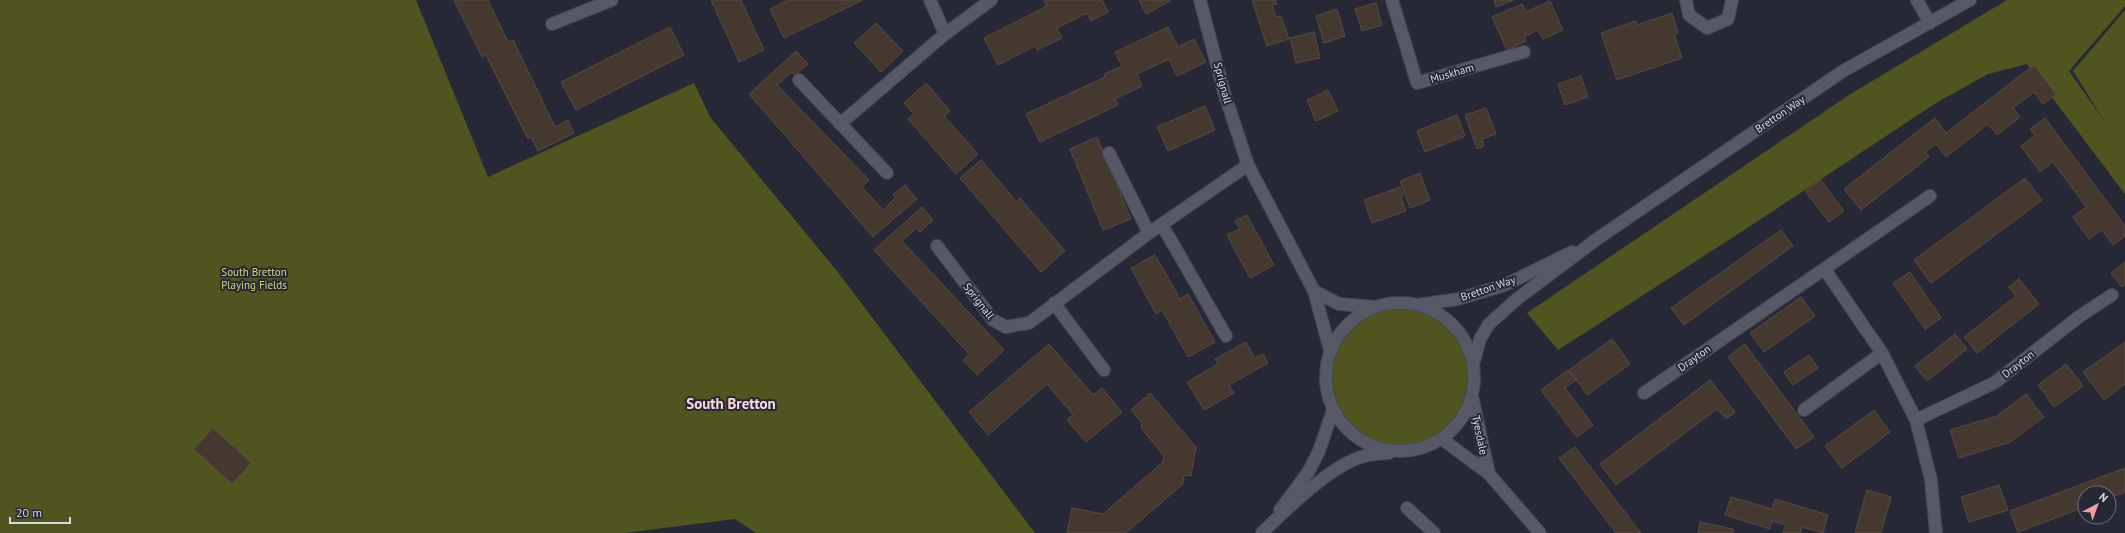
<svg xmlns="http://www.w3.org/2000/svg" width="2125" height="533" font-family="'PT Sans',sans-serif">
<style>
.green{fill:#505520}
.building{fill:#44382f;stroke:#574a42}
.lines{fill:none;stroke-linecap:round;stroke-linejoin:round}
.street-casing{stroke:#44454f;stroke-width:14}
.secondary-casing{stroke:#44454f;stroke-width:14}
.street{stroke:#575866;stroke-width:12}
.secondary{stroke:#575866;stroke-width:12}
.labels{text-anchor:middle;stroke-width:4;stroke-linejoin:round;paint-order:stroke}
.street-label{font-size:11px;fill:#d8d9e1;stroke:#272835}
.park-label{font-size:11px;fill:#ced976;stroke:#272835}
.district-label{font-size:15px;font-weight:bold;fill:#fdd9dd;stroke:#272835}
</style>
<rect width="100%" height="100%" fill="#272835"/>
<path class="green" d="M 0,0 L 416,0 L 488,177 L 694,83 L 710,117 L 837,271 L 1035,533 L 756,533 L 735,519 L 624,533 L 0,533 Z
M 2007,0 L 2125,0 L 2125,6 L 2069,71 L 2105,122 L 2073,71 L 2125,10 L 2125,194 L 2027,64 L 1988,74 L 1936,103 L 1752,225 L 1558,350 L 1527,313 L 1849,95 Z
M1326 377a74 74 0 1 1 148 0a74 74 0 1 1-148 0Z"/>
<path class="building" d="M 454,0 L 488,0 L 508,42 L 513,40 L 555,127 L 568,120 L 574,133 L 538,151 L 531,137 L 528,139 L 486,55 L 482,57 Z
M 711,0 L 741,0 L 764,50 L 739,62 Z
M 788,0 L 863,0 L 784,38 L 770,9 Z
M 1044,0 L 1102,0 L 1108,12 L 1091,21 L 1087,13 L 1057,28 L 1062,38 L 1037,50 L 1035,46 L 998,65 L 984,38 L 1047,6 Z
M 1139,0 L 1170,0 L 1170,1 L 1146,14 Z
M 1252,0 L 1275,0 L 1277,4 L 1272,5 L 1276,17 L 1281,16 L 1289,39 L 1267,46 Z
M 1494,0 L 1514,0 L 1496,7 Z
M 1550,1 L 1563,30 L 1543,39 L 1538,30 L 1524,37 L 1526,41 L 1507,50 L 1492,17 L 1522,4 L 1526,12 Z
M 1376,3 L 1382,25 L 1362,31 L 1355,9 Z
M 1337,9 L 1345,36 L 1324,43 L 1316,16 Z
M 1672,13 L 1678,33 L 1674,34 L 1682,58 L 1617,80 L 1601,33 L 1636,21 L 1637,25 Z
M 876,23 L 903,51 L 881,72 L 854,43 Z
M 670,27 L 684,55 L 576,110 L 561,82 Z
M 1168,27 L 1178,47 L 1194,39 L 1206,62 L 1177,76 L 1169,59 L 1137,74 L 1142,86 L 1115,99 L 1118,105 L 1040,142 L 1026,114 L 1105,77 L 1104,74 L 1122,66 L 1115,52 Z
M 1314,32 L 1320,58 L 1296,63 L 1290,38 Z
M 796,51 L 808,64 L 795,75 L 792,72 L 777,85 L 869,180 L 862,187 L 883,210 L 895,198 L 893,195 L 905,185 L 917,199 L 873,237 L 749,94 Z
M 2034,65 L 2056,94 L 2043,104 L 2034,92 L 2013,108 L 2020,117 L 1997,135 L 1988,124 L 1946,157 L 1936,144 L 1925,152 L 1929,157 L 1861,210 L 1844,189 L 1935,118 L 1946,133 Z
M 1581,76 L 1588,97 L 1565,105 L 1558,84 Z
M 926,83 L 950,111 L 944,116 L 978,154 L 956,174 L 908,119 L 914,114 L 904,103 Z
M 1328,90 L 1338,111 L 1316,121 L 1307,100 Z
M 1205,106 L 1215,130 L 1168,151 L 1157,127 Z
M 1486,108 L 1496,134 L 1482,139 L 1484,146 L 1477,149 L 1465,115 Z
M 1457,115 L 1465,136 L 1425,152 L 1417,131 Z
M 2045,118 L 2125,226 L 2125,236 L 2113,245 L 2102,230 L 2089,239 L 2073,217 L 2086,207 L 2053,162 L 2040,172 L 2021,146 L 2035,135 L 2030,129 Z
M 1097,137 L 1131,219 L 1103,230 L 1070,149 Z
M 981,160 L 1016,201 L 1020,198 L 1065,251 L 1041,272 L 960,178 Z
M 1420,173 L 1430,200 L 1410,208 L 1400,181 Z
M 2025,178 L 2042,200 L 1931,283 L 1914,260 Z
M 1821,180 L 1844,211 L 1829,222 L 1805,191 Z
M 1400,187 L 1403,196 L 1401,197 L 1406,211 L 1372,223 L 1364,200 Z
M 922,207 L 933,220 L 920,232 L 916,228 L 902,241 L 1004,350 L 977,375 L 963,360 L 969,354 L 874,250 Z
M 1247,215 L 1274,265 L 1250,278 L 1227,235 L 1240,229 L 1235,221 Z
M 1781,230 L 1793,246 L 1684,325 L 1671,308 Z
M 1155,255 L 1180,299 L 1188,294 L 1215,342 L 1188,357 L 1162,310 L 1156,314 L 1131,268 Z
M 2125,262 L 2125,284 L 2122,287 L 2111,273 Z
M 1910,272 L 1941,318 L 1925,329 L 1893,283 Z
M 2019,279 L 2039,304 L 1977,353 L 1964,337 L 2016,296 L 2009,287 Z
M 1801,297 L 1815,316 L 1764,352 L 1750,333 Z
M 1955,334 L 1967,349 L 1927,381 L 1915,366 Z
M 1612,339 L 1630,364 L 1587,395 L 1569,370 Z
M 1246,342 L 1255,358 L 1263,354 L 1268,363 L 1229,385 L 1234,393 L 1204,410 L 1187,382 L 1218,364 L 1215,359 Z
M 2125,342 L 2125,384 L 2104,400 L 2083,372 Z
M 1049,344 L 1093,395 L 1102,388 L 1122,412 L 1086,442 L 1067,420 L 1073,415 L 1047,384 L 988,435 L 969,412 Z
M 1745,344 L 1814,437 L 1796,449 L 1728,357 Z
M 1809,355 L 1818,368 L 1793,385 L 1784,372 Z
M 2066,364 L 2083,386 L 2054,407 L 2038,385 Z
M 1568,370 L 1576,380 L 1565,388 L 1593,425 L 1577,437 L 1541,390 Z
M 1710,380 L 1735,412 L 1726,419 L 1717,409 L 1616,485 L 1600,464 Z
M 1150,393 L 1196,447 L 1191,476 L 1184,475 L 1183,484 L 1126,533 L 1067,533 L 1072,508 L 1103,514 L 1163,462 L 1164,456 L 1141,428 L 1142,423 L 1131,410 Z
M 2026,394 L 2044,417 L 2010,442 L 1959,458 L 1950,430 L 1997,416 Z
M 1874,410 L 1890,432 L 1842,468 L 1825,446 Z
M 213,428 L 251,463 L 232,484 L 194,449 Z
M 1575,447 L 1641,533 L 1616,533 L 1559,458 Z
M 2125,468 L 2125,492 L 2109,498 L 2109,493 L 2085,493 L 2085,507 L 2018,532 L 2010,511 Z
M 1999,485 L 2008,510 L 1969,522 L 1961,497 Z
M 1867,490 L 1891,497 L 1881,533 L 1855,533 Z
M 1731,497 L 1772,509 L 1775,499 L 1828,515 L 1823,533 L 1802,527 L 1800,533 L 1783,533 L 1786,525 L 1772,521 L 1770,529 L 1725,515 Z
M 1700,522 L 1733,529 L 1733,533 L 1698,533 Z"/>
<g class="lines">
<defs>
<path id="street" d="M 930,0 L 945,34
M 1200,0 L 1224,92 L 1248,165 L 1314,291 L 1330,350
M 1392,0 L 1417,83 L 1524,52
M 1686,0 L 1689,15 L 1707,28 L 1728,19 L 1732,0
M 1917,0 L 1930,23
M 552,24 L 612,0
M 799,80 L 887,173
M 840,124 L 945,34 L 991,0
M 1109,153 L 1149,233
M 1162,225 L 1226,336
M 937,246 L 993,320 L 1006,327 L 1029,323 L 1149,233 L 1248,165
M 1825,270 L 1882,353 L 1916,420 L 1931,480 L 1936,533
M 1314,291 L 1339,304 L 1376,307
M 1054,303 L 1104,370
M 1644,393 L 1930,196
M 1472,396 L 1489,474
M 1804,410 L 1882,353
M 1916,420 L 1994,383 L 2080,316 L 2112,295
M 1442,439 L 1489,474 L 1540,533
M 1407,508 L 1434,533"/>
<path id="secondary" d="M1326 377a74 74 0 1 1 148 0a74 74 0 1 1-148 0Z
M 1418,305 L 1458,299 L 1505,285 L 1572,252
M 1473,365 L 1480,339 L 1489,324 L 1517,299 L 1597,239 L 1843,71 L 1970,0
M 1280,510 L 1309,471 L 1319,451 L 1333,410
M 1262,533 C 1285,510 1331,466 1361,457 C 1370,454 1380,454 1389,453"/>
</defs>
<use href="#street" class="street-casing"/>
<use href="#secondary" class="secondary-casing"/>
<use href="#street" class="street"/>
<use href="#secondary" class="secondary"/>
</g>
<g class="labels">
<g class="street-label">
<text transform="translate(1452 73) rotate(-16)" y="4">Muskham</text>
<text transform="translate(1223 83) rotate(75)" y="4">Sprignall</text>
<text transform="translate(1780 114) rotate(-34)" y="4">Bretton Way</text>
<text transform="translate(1488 288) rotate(-19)" y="4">Bretton Way</text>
<text transform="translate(979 301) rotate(52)" y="4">Sprignall</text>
<text transform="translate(1694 358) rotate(-35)" y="4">Drayton</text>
<text transform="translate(2018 364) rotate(-38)" y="4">Drayton</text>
<text transform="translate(1480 435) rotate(78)" y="4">Tyesdale</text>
</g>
<g class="park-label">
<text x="254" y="276">South Bretton<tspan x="254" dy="13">Playing Fields</tspan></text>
</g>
<g class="district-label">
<text x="731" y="409">South Bretton</text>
</g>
</g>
<g transform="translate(2097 505) rotate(41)"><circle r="19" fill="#272835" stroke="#6e6f7a"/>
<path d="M0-3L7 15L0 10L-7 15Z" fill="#f39aa8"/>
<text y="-6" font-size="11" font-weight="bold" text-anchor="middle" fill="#d8d9e1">N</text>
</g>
<path d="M10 517v6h60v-6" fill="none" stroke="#d8d9e1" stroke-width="2"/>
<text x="16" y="517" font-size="12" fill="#d8d9e1" stroke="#272835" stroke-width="3" paint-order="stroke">20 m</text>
</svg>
